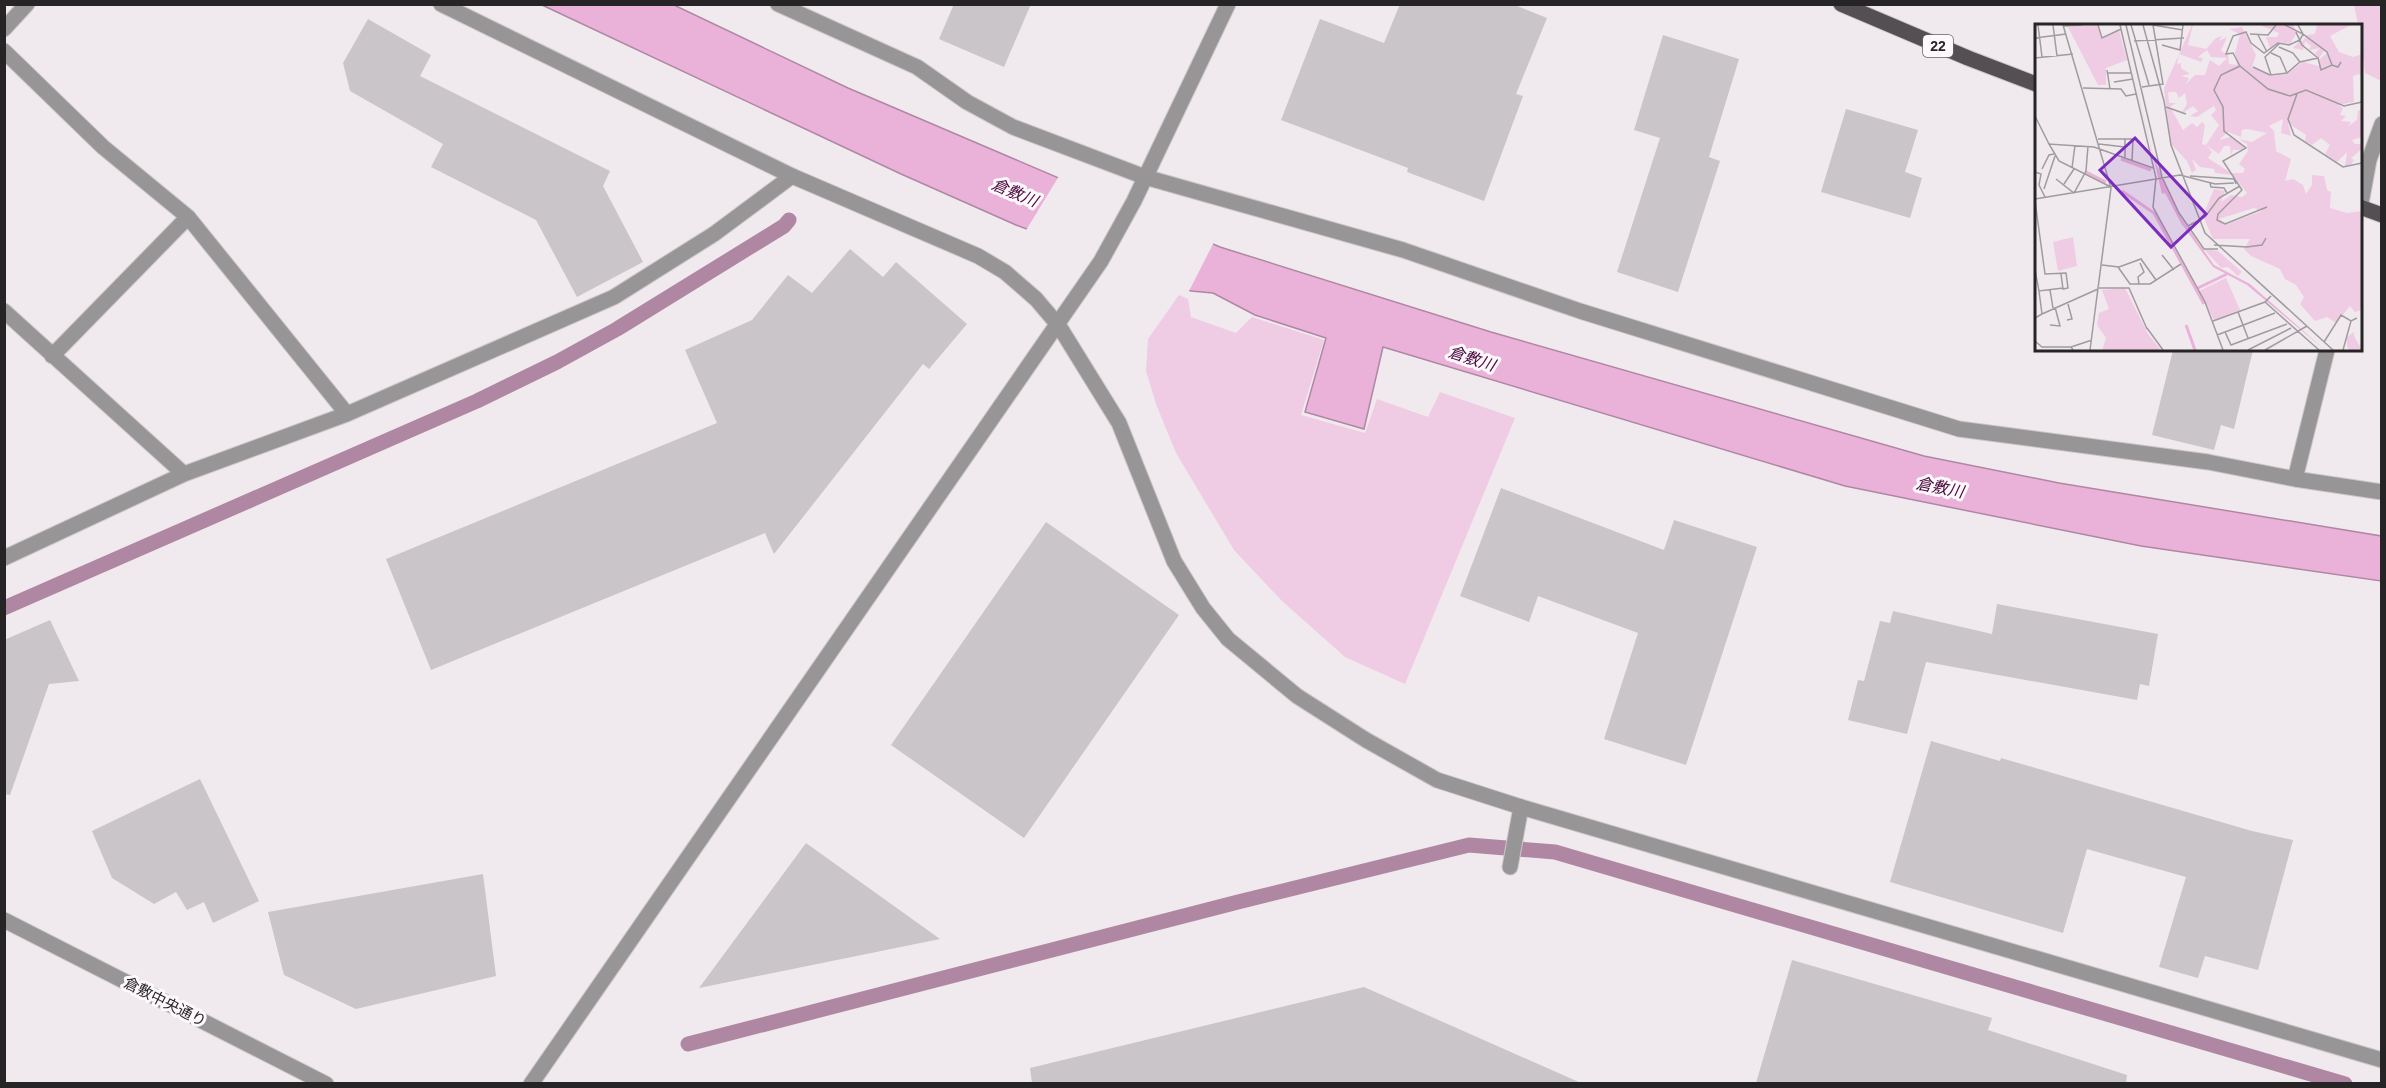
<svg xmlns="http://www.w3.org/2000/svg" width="2386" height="1088" font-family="Arial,'Noto Sans JP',sans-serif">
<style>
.green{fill:#f0cbe4}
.water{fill:#eab2d9;stroke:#af87a3;stroke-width:1.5}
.pier{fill:#f0eaee}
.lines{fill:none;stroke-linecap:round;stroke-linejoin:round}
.stream{stroke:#af87a3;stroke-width:15}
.building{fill:#cac5c8}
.minor-casing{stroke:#ccc6ca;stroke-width:17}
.tertiary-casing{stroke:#ccc6ca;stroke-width:17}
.primary-casing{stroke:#ccc6ca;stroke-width:17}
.minor{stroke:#989597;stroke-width:15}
.tertiary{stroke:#989597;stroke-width:15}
.primary{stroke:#534f52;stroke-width:15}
.labels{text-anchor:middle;stroke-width:6;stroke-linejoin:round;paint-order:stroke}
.shield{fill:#fdf8fb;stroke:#666465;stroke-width:1.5}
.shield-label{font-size:14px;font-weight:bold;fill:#262425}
.street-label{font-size:15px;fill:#262425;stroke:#fdf8fb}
.water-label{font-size:16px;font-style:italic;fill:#49083c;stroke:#fdf8fb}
.inset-river{fill:none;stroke:#eab2d9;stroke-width:3}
.inset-road{fill:none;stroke:#9f9b9e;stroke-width:1.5}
.view{fill:#7b2cbf;fill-opacity:0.15;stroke:#7b2cbf;stroke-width:3}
.inset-edge{fill:none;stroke:#262425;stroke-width:3}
</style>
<rect width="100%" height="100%" fill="#f0eaee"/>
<path class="green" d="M 2354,5 L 2381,5 L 2381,81 L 2365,73 L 2361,43 L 2360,26 L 2358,25 Z
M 1179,295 L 1188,299 L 1191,317 L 1236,333 L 1252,317 L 1324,340 L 1301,415 L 1365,433 L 1377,399 L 1428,417 L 1440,392 L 1515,418 L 1405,684 L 1345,657 L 1282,601 L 1234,550 L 1176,453 L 1156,404 L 1146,371 L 1148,339 Z"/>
<path class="water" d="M 542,5 L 674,5 L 848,88 L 1220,247 L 1491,332 L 1924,456 L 2059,483 L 2381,536 L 2381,581 L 2141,546 L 1845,486 L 1383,347 L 1364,429 L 1305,412 L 1326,338 L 1255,315 L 1213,293 L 1191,291 L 1016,225 L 901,174 Z"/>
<path class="pier" d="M 1059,176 L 1214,242 L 1188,293 L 1025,232 Z"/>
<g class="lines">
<path class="stream" d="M 4,608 L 477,401 L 557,362 L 617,329 L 784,226 L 789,220
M 688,1044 L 1238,902 L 1469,845 L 1555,852 L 2345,1084"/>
</g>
<path class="building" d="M 954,4 L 1031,4 L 1004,67 L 939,39 Z
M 1400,4 L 1512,4 L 1547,18 L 1516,94 L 1523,96 L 1484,201 L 1407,172 L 1408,168 L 1281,120 L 1320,19 L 1384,43 Z
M 368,19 L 431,55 L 420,76 L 610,171 L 603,186 L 643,262 L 577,297 L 536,220 L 431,167 L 443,144 L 350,91 L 343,63 Z
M 1663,35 L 1739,59 L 1709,157 L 1720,161 L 1678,292 L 1617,272 L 1660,138 L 1634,130 Z
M 1846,109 L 1918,130 L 1905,172 L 1922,178 L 1910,218 L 1821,192 Z
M 850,249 L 883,277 L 896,262 L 967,324 L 929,369 L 923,364 L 774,554 L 765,533 L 431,670 L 386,559 L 717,423 L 685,350 L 752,320 L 788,275 L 812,293 Z
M 2173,350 L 2253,350 L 2234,429 L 2221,425 L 2214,450 L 2152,435 Z
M 1501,488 L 1664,550 L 1674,520 L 1757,547 L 1686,765 L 1604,739 L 1638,633 L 1538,596 L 1529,622 L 1460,596 Z
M 1046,522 L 1179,615 L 1024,838 L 891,745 Z
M 1997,604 L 2158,634 L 2149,686 L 2140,684 L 2137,700 L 1926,662 L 1907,734 L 1848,720 L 1858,680 L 1864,681 L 1880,621 L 1890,623 L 1893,611 L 1992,634 Z
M 50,620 L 79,681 L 49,684 L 10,795 L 4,794 L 4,640 Z
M 1931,741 L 2000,761 L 2001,758 L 2252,831 L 2293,840 L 2258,970 L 2205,956 L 2198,978 L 2159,967 L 2186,877 L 2087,849 L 2063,933 L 1890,882 Z
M 200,779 L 259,901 L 213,923 L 204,902 L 187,910 L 176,892 L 154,904 L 112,878 L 92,831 Z
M 806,843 L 940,939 L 699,988 Z
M 483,874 L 496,976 L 356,1009 L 284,975 L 268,912 Z
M 1792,960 L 1992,1018 L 1988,1030 L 2127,1075 L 2126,1083 L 1756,1083 Z
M 1364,987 L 1581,1083 L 1032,1083 L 1030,1068 Z"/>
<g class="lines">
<defs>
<path id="minor" d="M 778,4 L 917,67 L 967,102 L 1013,127 L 1145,177 L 1403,250 L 1580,311 L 1959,429 L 2208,462 L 2295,479 L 2382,492
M 4,29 L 27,4
M 4,51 L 103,147 L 188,217 L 347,414
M 2360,209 L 2369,160 L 2382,124
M 4,311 L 184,474
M 52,356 L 188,217
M 2295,479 L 2327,350
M 4,558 L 184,474 L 347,414 L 614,297 L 714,234 L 792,176
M 1510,867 L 1521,807"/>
<path id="tertiary" d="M 441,4 L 792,176 L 978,256 L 1005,272 L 1036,299 L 1059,326 L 1119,423 L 1174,561 L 1203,608 L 1228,639 L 1297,696 L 1366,740 L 1437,780 L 1521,807 L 2382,1060
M 4,920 L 326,1084
M 531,1084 L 1101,261 L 1134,201 L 1228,4"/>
<path id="primary" d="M 1841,4 L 1968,58 L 2036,84
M 2360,207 L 2382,215"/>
</defs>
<use href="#minor" class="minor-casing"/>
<use href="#tertiary" class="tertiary-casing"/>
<use href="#primary" class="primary-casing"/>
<use href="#minor" class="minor"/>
<use href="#tertiary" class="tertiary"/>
<use href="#primary" class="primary"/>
</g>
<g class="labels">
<rect class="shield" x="1923" y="35" width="30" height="22" rx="4.5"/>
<g class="shield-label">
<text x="1938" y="51">22</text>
</g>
<g class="street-label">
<text transform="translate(165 1002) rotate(27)" y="5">倉敷中央通り</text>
</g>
<g class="water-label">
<text transform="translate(1015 192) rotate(23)" y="6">倉敷川</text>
<text transform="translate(1472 358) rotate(18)" y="6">倉敷川</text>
<text transform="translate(1940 487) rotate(11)" y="6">倉敷川</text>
</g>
</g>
<g transform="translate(2035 24)">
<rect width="327" height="327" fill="#f0eaee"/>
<path d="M 48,1 L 62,1 L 67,15 L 84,6 L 92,36 L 71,44 L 71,61 L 63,61 L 33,3 ZM 157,1 L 158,1 L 153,21 L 171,25 L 181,14 L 187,12 L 184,17 L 192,13 L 186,27 L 193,31 L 194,40 L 202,41 L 200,29 L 205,10 L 194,5 L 207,3 L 221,31 L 217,43 L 237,52 L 252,50 L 268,38 L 284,42 L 284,36 L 293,28 L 289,27 L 284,34 L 280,29 L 285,24 L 274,26 L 276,22 L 270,17 L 268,26 L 258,24 L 265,17 L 261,10 L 255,20 L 244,18 L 235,24 L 231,13 L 242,13 L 244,9 L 225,1 L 258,1 L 267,18 L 272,11 L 280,10 L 282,1 L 316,1 L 295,12 L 304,28 L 318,33 L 327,30 L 327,53 L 324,50 L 318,52 L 319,78 L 303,81 L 308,84 L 305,91 L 311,92 L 306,97 L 316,98 L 312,103 L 322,96 L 323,87 L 327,85 L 327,113 L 317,116 L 320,120 L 327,120 L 327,125 L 316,134 L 319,136 L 315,142 L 310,142 L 312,128 L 302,138 L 290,130 L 295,121 L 286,114 L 277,121 L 270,117 L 271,111 L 253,99 L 256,112 L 246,109 L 248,95 L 234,102 L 239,107 L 241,127 L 256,135 L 250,157 L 258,155 L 268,161 L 271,170 L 277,161 L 277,151 L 289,152 L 292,166 L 296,168 L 295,184 L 312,189 L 327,187 L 327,286 L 320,288 L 315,282 L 301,299 L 292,293 L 280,297 L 265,280 L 269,273 L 261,261 L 250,255 L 245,245 L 216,232 L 209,225 L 215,215 L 178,215 L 168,192 L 179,165 L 190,167 L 186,178 L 196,171 L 207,173 L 212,169 L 198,151 L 180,149 L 179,145 L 165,143 L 157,135 L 161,146 L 157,149 L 152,137 L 135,119 L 129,64 ZM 172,26 L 176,33 L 192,34 L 184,42 L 175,36 L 170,51 L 160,51 L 151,60 L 154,54 L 146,52 L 155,50 L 146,44 L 146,39 L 142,40 L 144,30 L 166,38 L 168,34 L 163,33 ZM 133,68 L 141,68 L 144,74 L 150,69 L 152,80 L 146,90 L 158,82 L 163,87 L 155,92 L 162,93 L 179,82 L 181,86 L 176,91 L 184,101 L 171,121 L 167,120 L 170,101 L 167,98 L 162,103 L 157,99 L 148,106 L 135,83 L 141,79 L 134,79 ZM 212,105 L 232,109 L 217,118 L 204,115 L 212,120 L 213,127 L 204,140 L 210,145 L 208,149 L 196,149 L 173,134 L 177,128 L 172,122 L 184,130 L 189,122 L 195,122 L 196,131 L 198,126 L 206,126 L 210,123 L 196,113 L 184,116 L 193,108 L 206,113 L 207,106 ZM 219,184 L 227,187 L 192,200 L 184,195 ZM 38,213 L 42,242 L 23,247 L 18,218 ZM 169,225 L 183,227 L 207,248 L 203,252 L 193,243 L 186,244 ZM 191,254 L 205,286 L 179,296 L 164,267 ZM 90,264 L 113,310 L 126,326 L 67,326 L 71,314 L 62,301 L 64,289 L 74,285 L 67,266 ZM 319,308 L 319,312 L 327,326 L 315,326 L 312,323 L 312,313 Z" fill="#f0cbe4" fill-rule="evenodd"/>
<path d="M 87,1 L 119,135 L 146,194 L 179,241 L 215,260 L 290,326 L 212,261 L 178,243 L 146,199 L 130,169 L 127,170 Z" fill="#eab2d9"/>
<path class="inset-river" d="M 86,135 L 116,146M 51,148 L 71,158M 87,167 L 119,189 L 169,280M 163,264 L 192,250M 151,301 L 160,326"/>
<path class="inset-road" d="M 3,1 L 7,33M 18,1 L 22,32M 28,1 L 76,164 L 55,326M 63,1 L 67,14 L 86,5M 85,1 L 121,154 L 118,183 L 170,278 L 188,326M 91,1 L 127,153 L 144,189 L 169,225 L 183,225M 96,1 L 114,61M 108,1 L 129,77 L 136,121 L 170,209 L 298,326M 118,1 L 148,6M 250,1 L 268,10 L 265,16 L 254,21 L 243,19 L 229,29 L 216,19 L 211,8 L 198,12 L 191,30 L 198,29 L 205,42 L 233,65 L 255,72 L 271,66 L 309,82 L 327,78M 263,1 L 268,10 L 292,28 L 297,41M 28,2 L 47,1M 261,8 L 267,21 L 283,34M 215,10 L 233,11 L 241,1M 223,11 L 232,28M 0,14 L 31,10M 99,17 L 149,14M 245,19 L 230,33 L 236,51 L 252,49 L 265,38 L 283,34 L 286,46 L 297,41 L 303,43 L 306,38M 127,21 L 145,26 L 148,1M 244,23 L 258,29 L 265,38M 236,29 L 245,33 L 252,49M 0,34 L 38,30M 205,42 L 186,51 L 179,66 L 188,83 L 189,107 L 211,124 L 188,137 L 207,166 L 183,190 L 182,196 L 190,200 L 232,183M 218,43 L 235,51M 72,46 L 75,65M 72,49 L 96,49M 79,58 L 98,55M 107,63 L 128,60 L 118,1M 48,64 L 86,65 L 91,72 L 101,70M 262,70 L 253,95 L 259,111 L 308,143 L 327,139M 131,83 L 151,90M 0,92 L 14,120M 63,115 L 98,115 L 97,137M 90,115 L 90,134M 64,120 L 90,123M 37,144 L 40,121M 7,145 L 14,131 L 19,130M 0,148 L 6,150 L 4,161 L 10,173M 155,152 L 199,155 L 201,160M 21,155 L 39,169 L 51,147 L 53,122M 175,159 L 176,163 L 189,164 L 192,169M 29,160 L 39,145M 76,163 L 24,137 L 14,120 L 59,123 L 118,144M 9,165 L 20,132M 0,175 L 145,151 L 180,160 L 199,159M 0,177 L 10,250 L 31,249 L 33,264 L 28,265 L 26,250M 153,202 L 170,193 L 184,174 L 205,162M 179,221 L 212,223 L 227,221 L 231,214M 127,231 L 139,246M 67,241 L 84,243 L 106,235 L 121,256M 83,243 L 95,260 L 115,260 L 146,240M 0,246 L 4,267 L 28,264M 104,260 L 103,253 L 109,248 L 105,239M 64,264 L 94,264 L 112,305M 15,266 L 18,284M 230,278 L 284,326M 203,288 L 213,314M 7,290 L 63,265M 0,294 L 7,290 L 4,267M 32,296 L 37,295 L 33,280M 178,297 L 230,278 L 236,272M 15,301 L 25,302 L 20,283M 112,304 L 128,326M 190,308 L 240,289M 182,311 L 190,308 L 196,321 L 252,300M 0,317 L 7,323 L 36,323 L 38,326M 289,318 L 306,291 L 316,297 L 322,294M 36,323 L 57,316M 213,326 L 256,304M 230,326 L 272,302M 308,326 L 316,297"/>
<path class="view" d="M 100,114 L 171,190 L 136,223 L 65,146 Z"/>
<rect width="327" height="327" class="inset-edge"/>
</g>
<rect width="2386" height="1088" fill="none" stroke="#262425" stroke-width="12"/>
</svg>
